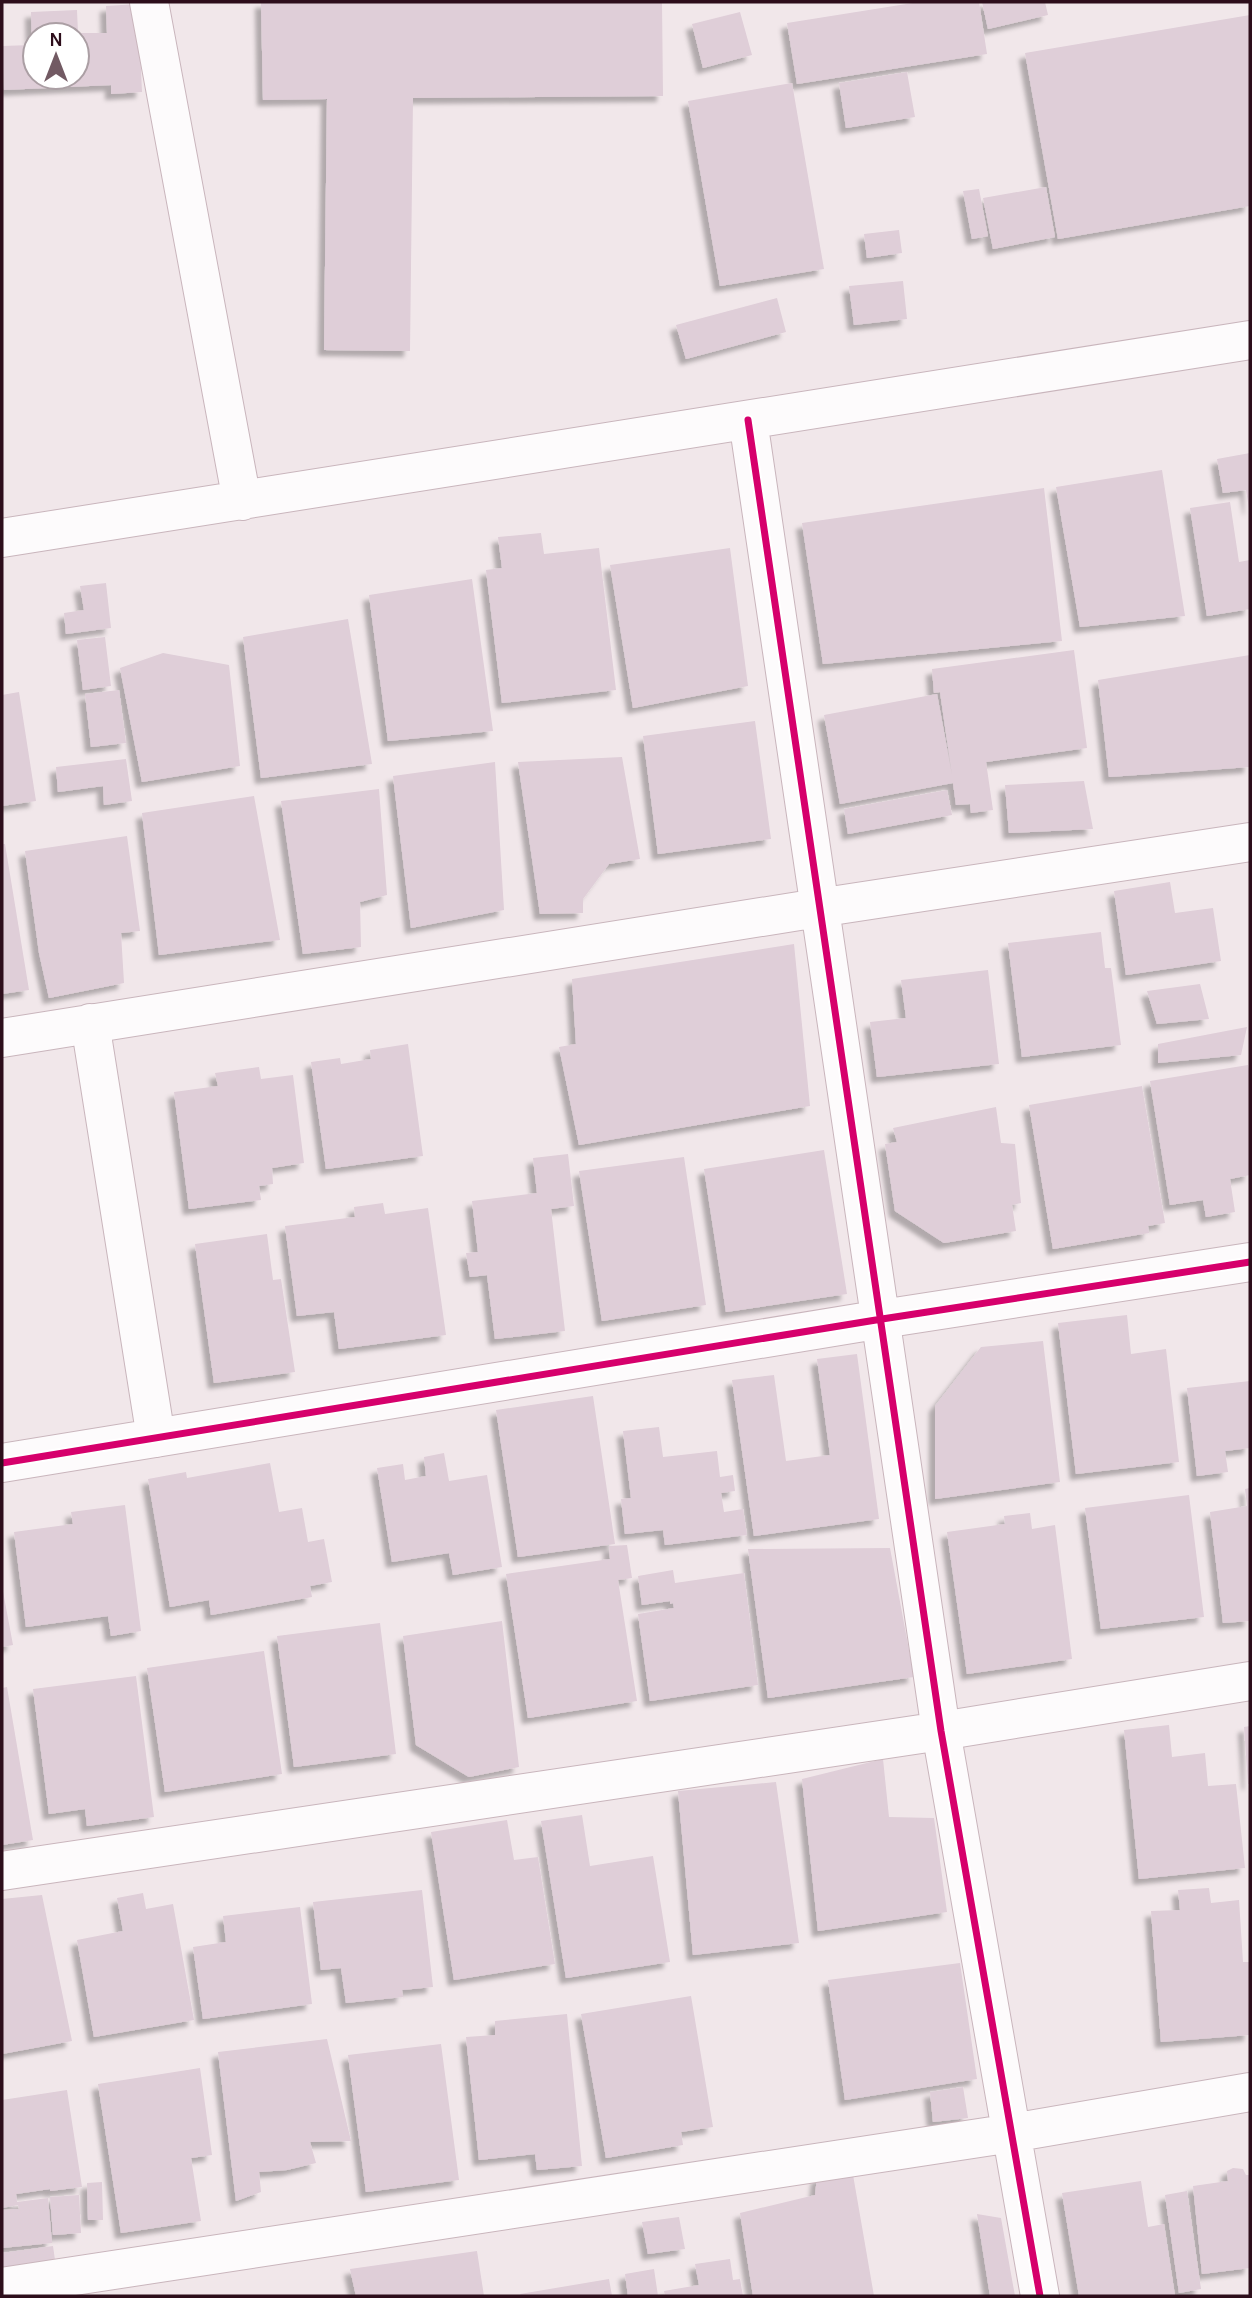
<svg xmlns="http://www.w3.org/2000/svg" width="1252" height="2298" font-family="Karla,sans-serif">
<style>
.building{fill:#dfced8;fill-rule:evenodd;filter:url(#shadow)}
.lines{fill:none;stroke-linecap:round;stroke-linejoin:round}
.street-casing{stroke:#c9b5bc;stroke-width:40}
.street{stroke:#fdfbfc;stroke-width:38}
.cycleway-casing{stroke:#fff;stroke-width:11}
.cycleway{stroke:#d6006c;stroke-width:7}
</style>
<defs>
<filter id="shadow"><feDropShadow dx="-6" dy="6" stdDeviation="2" flood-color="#0004"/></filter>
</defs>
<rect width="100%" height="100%" fill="#f1e7ea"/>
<path class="building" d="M 261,2 L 662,2 L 663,96 L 413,98 L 410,351 L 324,350 L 327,99 L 263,100 Z
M 919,2 L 979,2 L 987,54 L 797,84 L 787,23 Z
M 982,2 L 1045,2 L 1048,15 L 988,29 Z
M 138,4 L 142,92 L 111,94 L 111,85 L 4,90 L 2,46 L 32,45 L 31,12 L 77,10 L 78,33 L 107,33 L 106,6 ZM 35,35 L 77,35 L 77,77 L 35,77 Z
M 740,12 L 752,55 L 703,68 L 692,24 Z
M 1250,15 L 1250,206 L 1058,239 L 1025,53 Z
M 907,72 L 915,117 L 846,128 L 839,83 Z
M 792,83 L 824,269 L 720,286 L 688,101 Z
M 1046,187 L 1055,237 L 993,249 L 983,198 Z
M 979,189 L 988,236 L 972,239 L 963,191 Z
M 899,230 L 902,253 L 867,258 L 864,234 Z
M 903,281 L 907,319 L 854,325 L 849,286 Z
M 777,298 L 786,332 L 686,359 L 676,325 Z
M 1250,453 L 1250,509 L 1249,509 L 1246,490 L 1223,493 L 1217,459 Z
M 1162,470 L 1185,616 L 1080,627 L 1056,487 Z
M 1044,488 L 1062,641 L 823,664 L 802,523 Z
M 1230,502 L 1239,562 L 1250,560 L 1250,609 L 1207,616 L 1190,508 Z
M 541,533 L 544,554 L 599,548 L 616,690 L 502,703 L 486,570 L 502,568 L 498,537 Z
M 730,548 L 748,686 L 633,708 L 610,565 Z
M 472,579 L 493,731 L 388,741 L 369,595 Z
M 106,583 L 111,628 L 66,634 L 64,613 L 84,610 L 80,586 Z
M 348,619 L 372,764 L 261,778 L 243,637 Z
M 105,637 L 111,686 L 83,690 L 77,640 Z
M 1074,650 L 1087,748 L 986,762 L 993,810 L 971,813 L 970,804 L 956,805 L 953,783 L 840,804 L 824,715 L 937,694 L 952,775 L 940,692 L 934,693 L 932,669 Z
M 163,653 L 229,665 L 240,766 L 142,782 L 120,668 Z
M 1250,655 L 1250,767 L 1109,777 L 1098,680 Z
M 119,690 L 126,743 L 91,747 L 85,694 Z
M 19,692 L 36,801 L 2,806 L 2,695 Z
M 755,721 L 771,839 L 658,854 L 643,736 Z
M 622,757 L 640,859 L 609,864 L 583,899 L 583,913 L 540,914 L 518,762 Z
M 126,759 L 132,801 L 104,805 L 103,786 L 58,792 L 56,767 Z
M 495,762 L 504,910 L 411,928 L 393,776 Z
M 1084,781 L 1093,829 L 1009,833 L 1005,785 Z
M 379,789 L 387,895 L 360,902 L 361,947 L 303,954 L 281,801 Z
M 947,790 L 952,815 L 848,834 L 844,809 Z
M 254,796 L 280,940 L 159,955 L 142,813 Z
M 127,836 L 140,931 L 121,933 L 124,983 L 49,998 L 39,953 L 25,851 Z
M 2,844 L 5,844 L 29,990 L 2,994 Z
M 1170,882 L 1175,913 L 1213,908 L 1221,961 L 1126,975 L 1114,891 Z
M 1101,932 L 1105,968 L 1111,968 L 1121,1045 L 1022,1057 L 1008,943 Z
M 794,944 L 810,1106 L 579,1145 L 559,1047 L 576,1044 L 572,979 Z
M 988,970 L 999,1064 L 877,1077 L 870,1022 L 906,1018 L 901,980 Z
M 1200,984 L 1209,1019 L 1157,1024 L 1147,991 Z
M 1247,1027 L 1241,1055 L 1158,1063 L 1158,1044 Z
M 408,1044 L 423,1156 L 326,1169 L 311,1062 L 340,1058 L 341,1064 L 371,1059 L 370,1050 Z
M 1248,1065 L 1250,1077 L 1250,1175 L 1230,1179 L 1235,1212 L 1206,1217 L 1203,1200 L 1170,1205 L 1150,1081 Z
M 259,1067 L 261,1079 L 293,1075 L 304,1163 L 272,1168 L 273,1184 L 259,1186 L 261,1200 L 189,1209 L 174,1092 L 218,1086 L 215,1073 Z
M 1142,1086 L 1165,1223 L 1148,1226 L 1149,1233 L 1053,1249 L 1029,1105 Z
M 996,1107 L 1001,1143 L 1015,1144 L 1021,1203 L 1012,1205 L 1016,1231 L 944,1243 L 895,1211 L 885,1144 L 897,1142 L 893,1128 Z
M 824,1150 L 847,1294 L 726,1312 L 704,1169 Z
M 568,1154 L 574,1206 L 551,1209 L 565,1331 L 495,1339 L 487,1275 L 470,1277 L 466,1253 L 478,1252 L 472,1201 L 537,1193 L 533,1158 Z
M 684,1157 L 706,1305 L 602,1321 L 579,1171 Z
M 383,1203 L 385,1214 L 428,1208 L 446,1335 L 339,1349 L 334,1312 L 297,1316 L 285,1226 L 355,1217 L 354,1207 Z
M 267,1234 L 273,1280 L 281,1279 L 295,1372 L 214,1383 L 195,1244 Z
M 1127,1315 L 1131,1354 L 1166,1349 L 1179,1462 L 1076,1474 L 1058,1323 Z
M 1043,1341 L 1060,1482 L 935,1499 L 935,1406 L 981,1347 Z
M 857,1354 L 879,1519 L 754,1536 L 732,1380 L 774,1375 L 786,1461 L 830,1455 L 817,1359 Z
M 1250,1381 L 1250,1448 L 1225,1451 L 1228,1472 L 1197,1476 L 1187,1388 Z
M 593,1396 L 615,1544 L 518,1557 L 496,1410 Z
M 659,1427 L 663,1457 L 717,1451 L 720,1477 L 733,1475 L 735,1491 L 721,1493 L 724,1512 L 743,1509 L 747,1535 L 665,1545 L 663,1530 L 625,1534 L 621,1499 L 631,1498 L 623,1431 Z
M 444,1453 L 449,1481 L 487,1475 L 502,1567 L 453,1575 L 449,1553 L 392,1562 L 377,1468 L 403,1464 L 405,1480 L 426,1476 L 424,1457 Z
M 270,1463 L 279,1512 L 302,1508 L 308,1542 L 324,1539 L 332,1582 L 310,1586 L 312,1597 L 211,1615 L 209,1600 L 170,1607 L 148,1479 L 186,1472 L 187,1478 Z
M 1250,1488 L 1250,1621 L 1223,1623 L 1210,1512 L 1247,1506 L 1245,1489 Z
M 1189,1495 L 1204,1617 L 1101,1629 L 1085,1508 Z
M 125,1505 L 141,1631 L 111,1636 L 108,1616 L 26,1627 L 14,1532 L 73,1524 L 71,1512 Z
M 1030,1513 L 1032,1529 L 1055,1525 L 1072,1659 L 967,1674 L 947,1532 L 1005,1524 L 1004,1516 Z
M 627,1545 L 632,1578 L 618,1580 L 637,1701 L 528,1718 L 506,1574 L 610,1559 L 609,1546 Z
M 890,1548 L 914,1677 L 768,1698 L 748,1549 Z
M 673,1570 L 675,1583 L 744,1573 L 758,1685 L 650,1701 L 638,1614 L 674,1608 L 673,1603 L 670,1604 L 670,1601 L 642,1605 L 638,1576 Z
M 2,1586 L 13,1645 L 2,1647 Z
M 502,1621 L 519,1767 L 469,1777 L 416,1745 L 403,1636 Z
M 380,1623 L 396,1754 L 294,1767 L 277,1636 Z
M 264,1651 L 282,1774 L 165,1792 L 147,1668 Z
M 136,1676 L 154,1817 L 87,1826 L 85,1809 L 49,1814 L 33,1689 Z
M 7,1687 L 33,1840 L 2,1845 L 2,1688 Z
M 1169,1725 L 1172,1757 L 1205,1753 L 1208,1786 L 1236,1784 L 1245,1868 L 1139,1879 L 1124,1730 Z
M 1250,1726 L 1250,1784 L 1248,1784 L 1244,1727 Z
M 883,1759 L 889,1817 L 934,1818 L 947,1912 L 818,1931 L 802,1779 Z
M 776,1782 L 799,1943 L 693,1955 L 678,1791 Z
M 582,1815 L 590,1866 L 653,1856 L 670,1962 L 566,1978 L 541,1821 Z
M 507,1820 L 514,1860 L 538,1857 L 555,1964 L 454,1980 L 431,1832 Z
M 1209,1888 L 1211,1903 L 1239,1900 L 1243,1962 L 1250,1962 L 1250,2035 L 1161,2042 L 1151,1911 L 1180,1910 L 1178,1890 Z
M 422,1890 L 433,1987 L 402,1990 L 403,1997 L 346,2003 L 341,1968 L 321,1970 L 313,1902 Z
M 143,1893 L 146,1909 L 173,1904 L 194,2020 L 94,2037 L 77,1940 L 123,1931 L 117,1898 Z
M 42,1895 L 72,2041 L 2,2054 L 2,1899 Z
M 300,1907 L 312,2004 L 203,2019 L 193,1947 L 226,1942 L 223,1916 Z
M 960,1963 L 977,2079 L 845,2100 L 828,1980 Z
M 691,1996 L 713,2127 L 681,2132 L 683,2145 L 606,2158 L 581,2014 Z
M 567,2014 L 582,2166 L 537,2170 L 535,2154 L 479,2160 L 466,2037 L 495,2035 L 495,2021 Z
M 327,2039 L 351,2141 L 310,2142 L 316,2163 L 287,2170 L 259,2172 L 261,2192 L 236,2201 L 218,2052 Z
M 441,2044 L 459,2180 L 366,2192 L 348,2055 Z
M 200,2068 L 212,2155 L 191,2158 L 201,2221 L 121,2233 L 98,2084 Z
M 963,2087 L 968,2118 L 933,2122 L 930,2092 Z
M 67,2090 L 82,2187 L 50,2191 L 50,2189 L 16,2194 L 17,2202 L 48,2198 L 52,2243 L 2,2248 L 2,2210 L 19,2209 L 18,2205 L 2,2208 L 2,2100 Z
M 1233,2168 L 1243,2169 L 1246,2175 L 1250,2175 L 1250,2268 L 1202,2274 L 1193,2186 L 1228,2181 L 1227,2171 Z
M 852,2169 L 874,2296 L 753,2296 L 740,2213 L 815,2195 L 817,2177 Z
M 1141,2181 L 1148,2227 L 1164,2224 L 1175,2296 L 1079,2296 L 1062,2193 Z
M 102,2182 L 103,2220 L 88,2220 L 87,2183 Z
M 1187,2191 L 1201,2289 L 1179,2293 L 1165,2195 Z
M 79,2195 L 81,2233 L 53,2235 L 50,2197 Z
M 977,2214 L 1001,2218 L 1015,2296 L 990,2296 Z
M 679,2217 L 685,2249 L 648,2254 L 642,2222 Z
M 53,2246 L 57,2274 L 2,2280 L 2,2253 Z
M 477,2251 L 484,2296 L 356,2296 L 350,2269 Z
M 730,2259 L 733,2280 L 740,2279 L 743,2296 L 665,2296 L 664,2291 L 699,2285 L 695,2264 Z
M 654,2269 L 658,2296 L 628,2296 L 625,2274 Z
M 609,2279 L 612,2296 L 521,2296 L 520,2294 Z"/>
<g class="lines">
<defs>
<path id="street" d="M 149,2 L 242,501
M 748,420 L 941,1731 L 1040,2296
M 2,538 L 1250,340
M 90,1023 L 156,1438
M 2,1038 L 818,908 L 1250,842
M 2,1463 L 882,1319 L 1250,1262
M 2,1871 L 941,1731 L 1250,1681
M 2,2287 L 1012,2133 L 1250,2092"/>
</defs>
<use href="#street" class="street-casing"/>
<use href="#street" class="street"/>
<defs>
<path id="cycleway" d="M 748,420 L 941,1731 L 1040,2296
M 2,1463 L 882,1319 L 1250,1262"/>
</defs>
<use href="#cycleway" class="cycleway-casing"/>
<use href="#cycleway" class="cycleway"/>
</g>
<rect width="1252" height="2298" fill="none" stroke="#2d0e1b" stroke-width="7"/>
<g transform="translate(56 56)"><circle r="33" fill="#ffffff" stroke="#ab9fa4" stroke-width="2"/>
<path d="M0-5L12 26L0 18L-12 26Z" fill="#725a63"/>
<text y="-10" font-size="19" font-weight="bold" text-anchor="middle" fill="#2d0e1b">N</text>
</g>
</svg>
